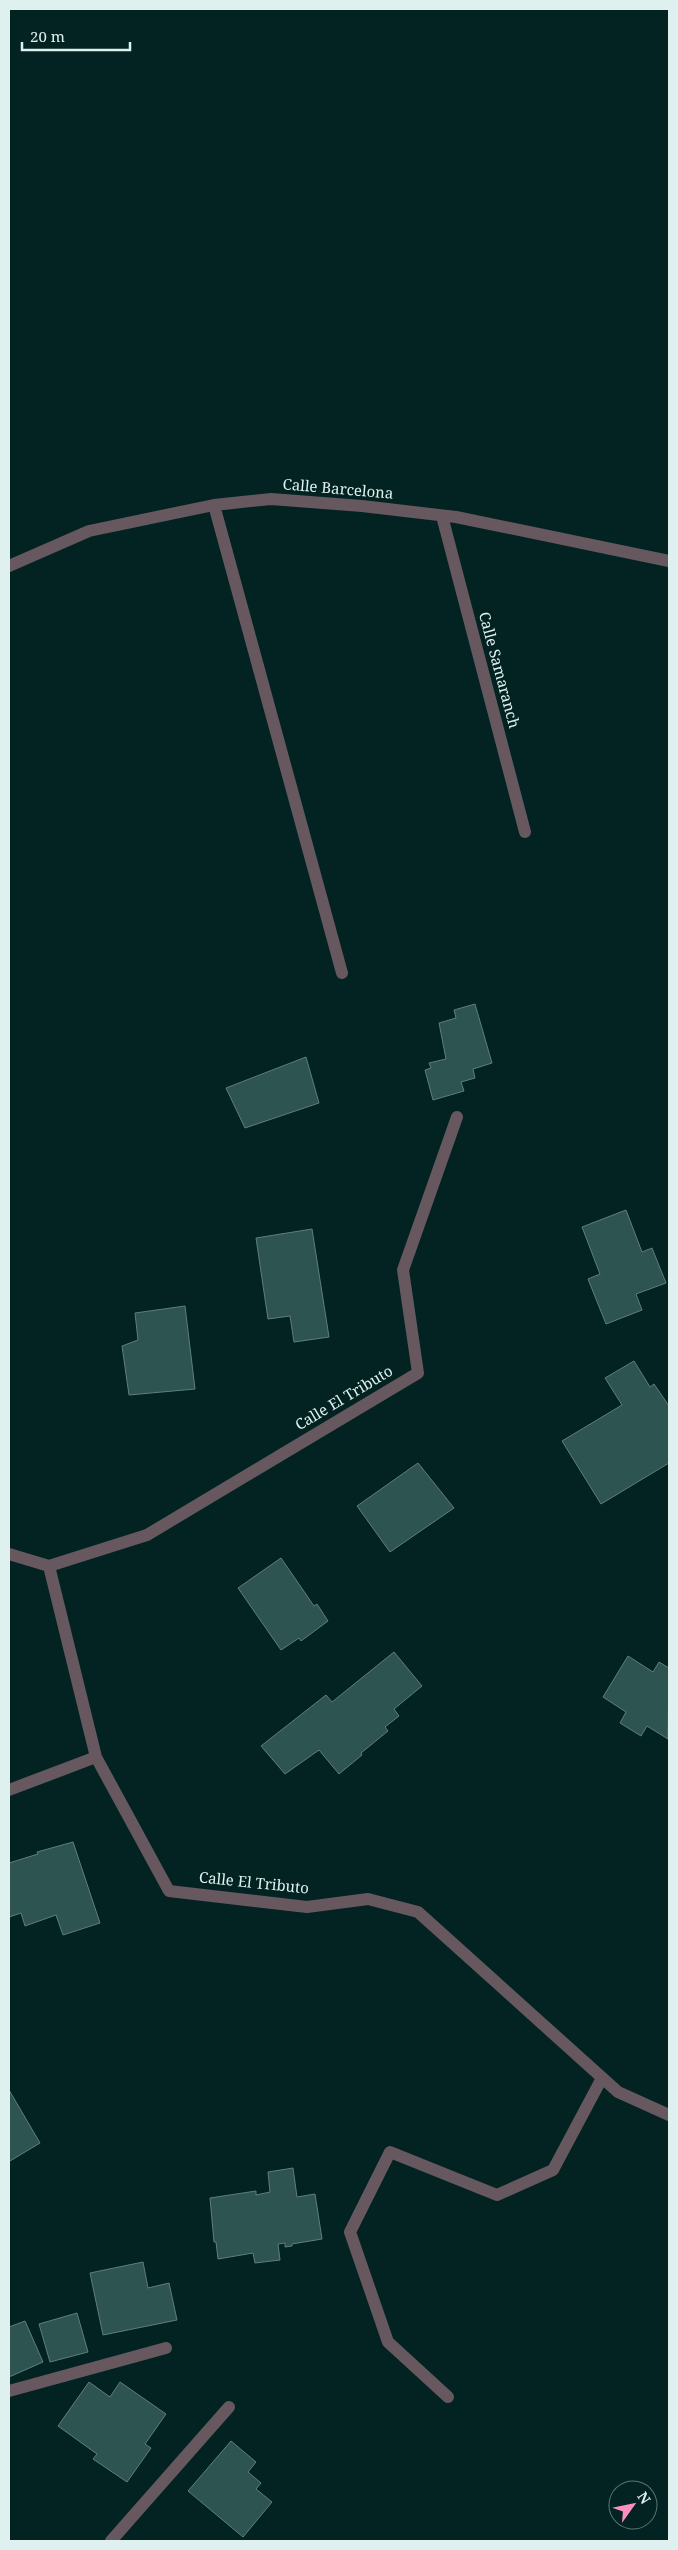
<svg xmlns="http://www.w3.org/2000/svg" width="678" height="2550" font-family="'Noto Serif',serif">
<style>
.building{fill:#2e5451;stroke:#5e7f7c}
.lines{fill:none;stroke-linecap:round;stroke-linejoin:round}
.minor{stroke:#66585e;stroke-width:12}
.labels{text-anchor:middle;stroke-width:4;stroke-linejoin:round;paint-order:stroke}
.street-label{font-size:15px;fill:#dff1ef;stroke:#022321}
</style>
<rect width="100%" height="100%" fill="#022321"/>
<path class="building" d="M 475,1004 L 492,1063 L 473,1069 L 475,1078 L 461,1082 L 464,1091 L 433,1100 L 425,1070 L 431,1068 L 429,1063 L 446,1059 L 439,1023 L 456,1018 L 454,1010 Z
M 306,1057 L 319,1103 L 245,1128 L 226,1088 Z
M 626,1210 L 642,1252 L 652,1248 L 666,1283 L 636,1294 L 642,1310 L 606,1324 L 588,1279 L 600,1274 L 582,1227 Z
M 312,1229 L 329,1337 L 294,1342 L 290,1316 L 268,1319 L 256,1238 Z
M 185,1306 L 195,1389 L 129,1395 L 122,1346 L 138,1340 L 135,1313 Z
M 634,1361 L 650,1387 L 654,1384 L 669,1406 L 669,1463 L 601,1504 L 562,1441 L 622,1405 L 605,1378 Z
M 418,1463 L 454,1508 L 390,1552 L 357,1506 Z
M 281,1558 L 314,1606 L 317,1604 L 328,1621 L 301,1641 L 299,1638 L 281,1650 L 238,1588 Z
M 394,1652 L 422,1686 L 394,1709 L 399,1716 L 385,1727 L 388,1731 L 361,1753 L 362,1755 L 339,1774 L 319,1750 L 285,1774 L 261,1746 L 326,1695 L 332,1702 Z
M 628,1656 L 653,1672 L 659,1662 L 669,1668 L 668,1739 L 647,1726 L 641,1736 L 620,1723 L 626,1712 L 603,1697 Z
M 73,1842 L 100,1923 L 63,1935 L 56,1915 L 25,1926 L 21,1913 L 9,1917 L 9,1863 L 38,1854 L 37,1852 Z
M 9,2090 L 40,2143 L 10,2161 L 9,2158 Z
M 293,2168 L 297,2197 L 315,2194 L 322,2239 L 292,2244 L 292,2246 L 285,2247 L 285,2243 L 278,2244 L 280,2260 L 255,2263 L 253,2253 L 218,2259 L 216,2242 L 214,2242 L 210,2198 L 256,2191 L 256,2195 L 270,2192 L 268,2172 Z
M 143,2262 L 148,2288 L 169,2283 L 177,2320 L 103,2335 L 90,2273 Z
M 77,2313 L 88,2352 L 50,2362 L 39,2324 Z
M 25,2321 L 43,2362 L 9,2377 L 9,2327 Z
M 89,2382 L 110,2397 L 120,2382 L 166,2414 L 145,2444 L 151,2448 L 127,2482 L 93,2459 L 97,2454 L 58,2426 Z
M 231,2441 L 256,2462 L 248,2472 L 261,2483 L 256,2489 L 272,2502 L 243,2537 L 188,2491 Z"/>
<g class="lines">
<path class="minor" d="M 214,505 L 342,973
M 442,516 L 525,832
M 9,566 L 89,531 L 214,505 L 271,499 L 362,506 L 456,517 L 669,561
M 9,1554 L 49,1566 L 96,1757 L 169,1891 L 307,1907 L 368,1899 L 418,1912 L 618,2092 L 669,2115
M 49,1566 L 147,1535 L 418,1373 L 403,1270 L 457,1117
M 9,1790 L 96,1757
M 9,2391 L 166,2348
M 448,2397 L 388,2342 L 350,2232 L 390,2152 L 497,2195 L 553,2170 L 602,2078
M 111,2541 L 229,2407"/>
</g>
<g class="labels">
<g class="street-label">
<text transform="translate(338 489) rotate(5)" y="5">Calle Barcelona</text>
<text transform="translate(499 670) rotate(75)" y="5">Calle Samaranch</text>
<text transform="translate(344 1398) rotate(-31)" y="5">Calle El Tributo</text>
<text transform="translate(254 1883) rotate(6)" y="5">Calle El Tributo</text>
</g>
</g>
<rect width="678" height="2550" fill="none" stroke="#dff1ef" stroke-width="20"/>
<g transform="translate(633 2505) rotate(57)"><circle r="24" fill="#022321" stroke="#5a7573"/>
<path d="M0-4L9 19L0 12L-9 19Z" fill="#fc8fc2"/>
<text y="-8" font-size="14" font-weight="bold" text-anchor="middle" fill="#dff1ef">N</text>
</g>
<path d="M22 42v8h108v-8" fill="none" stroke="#dff1ef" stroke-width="2.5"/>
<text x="30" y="42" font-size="15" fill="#dff1ef" stroke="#022321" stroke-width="4" paint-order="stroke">20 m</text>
</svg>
